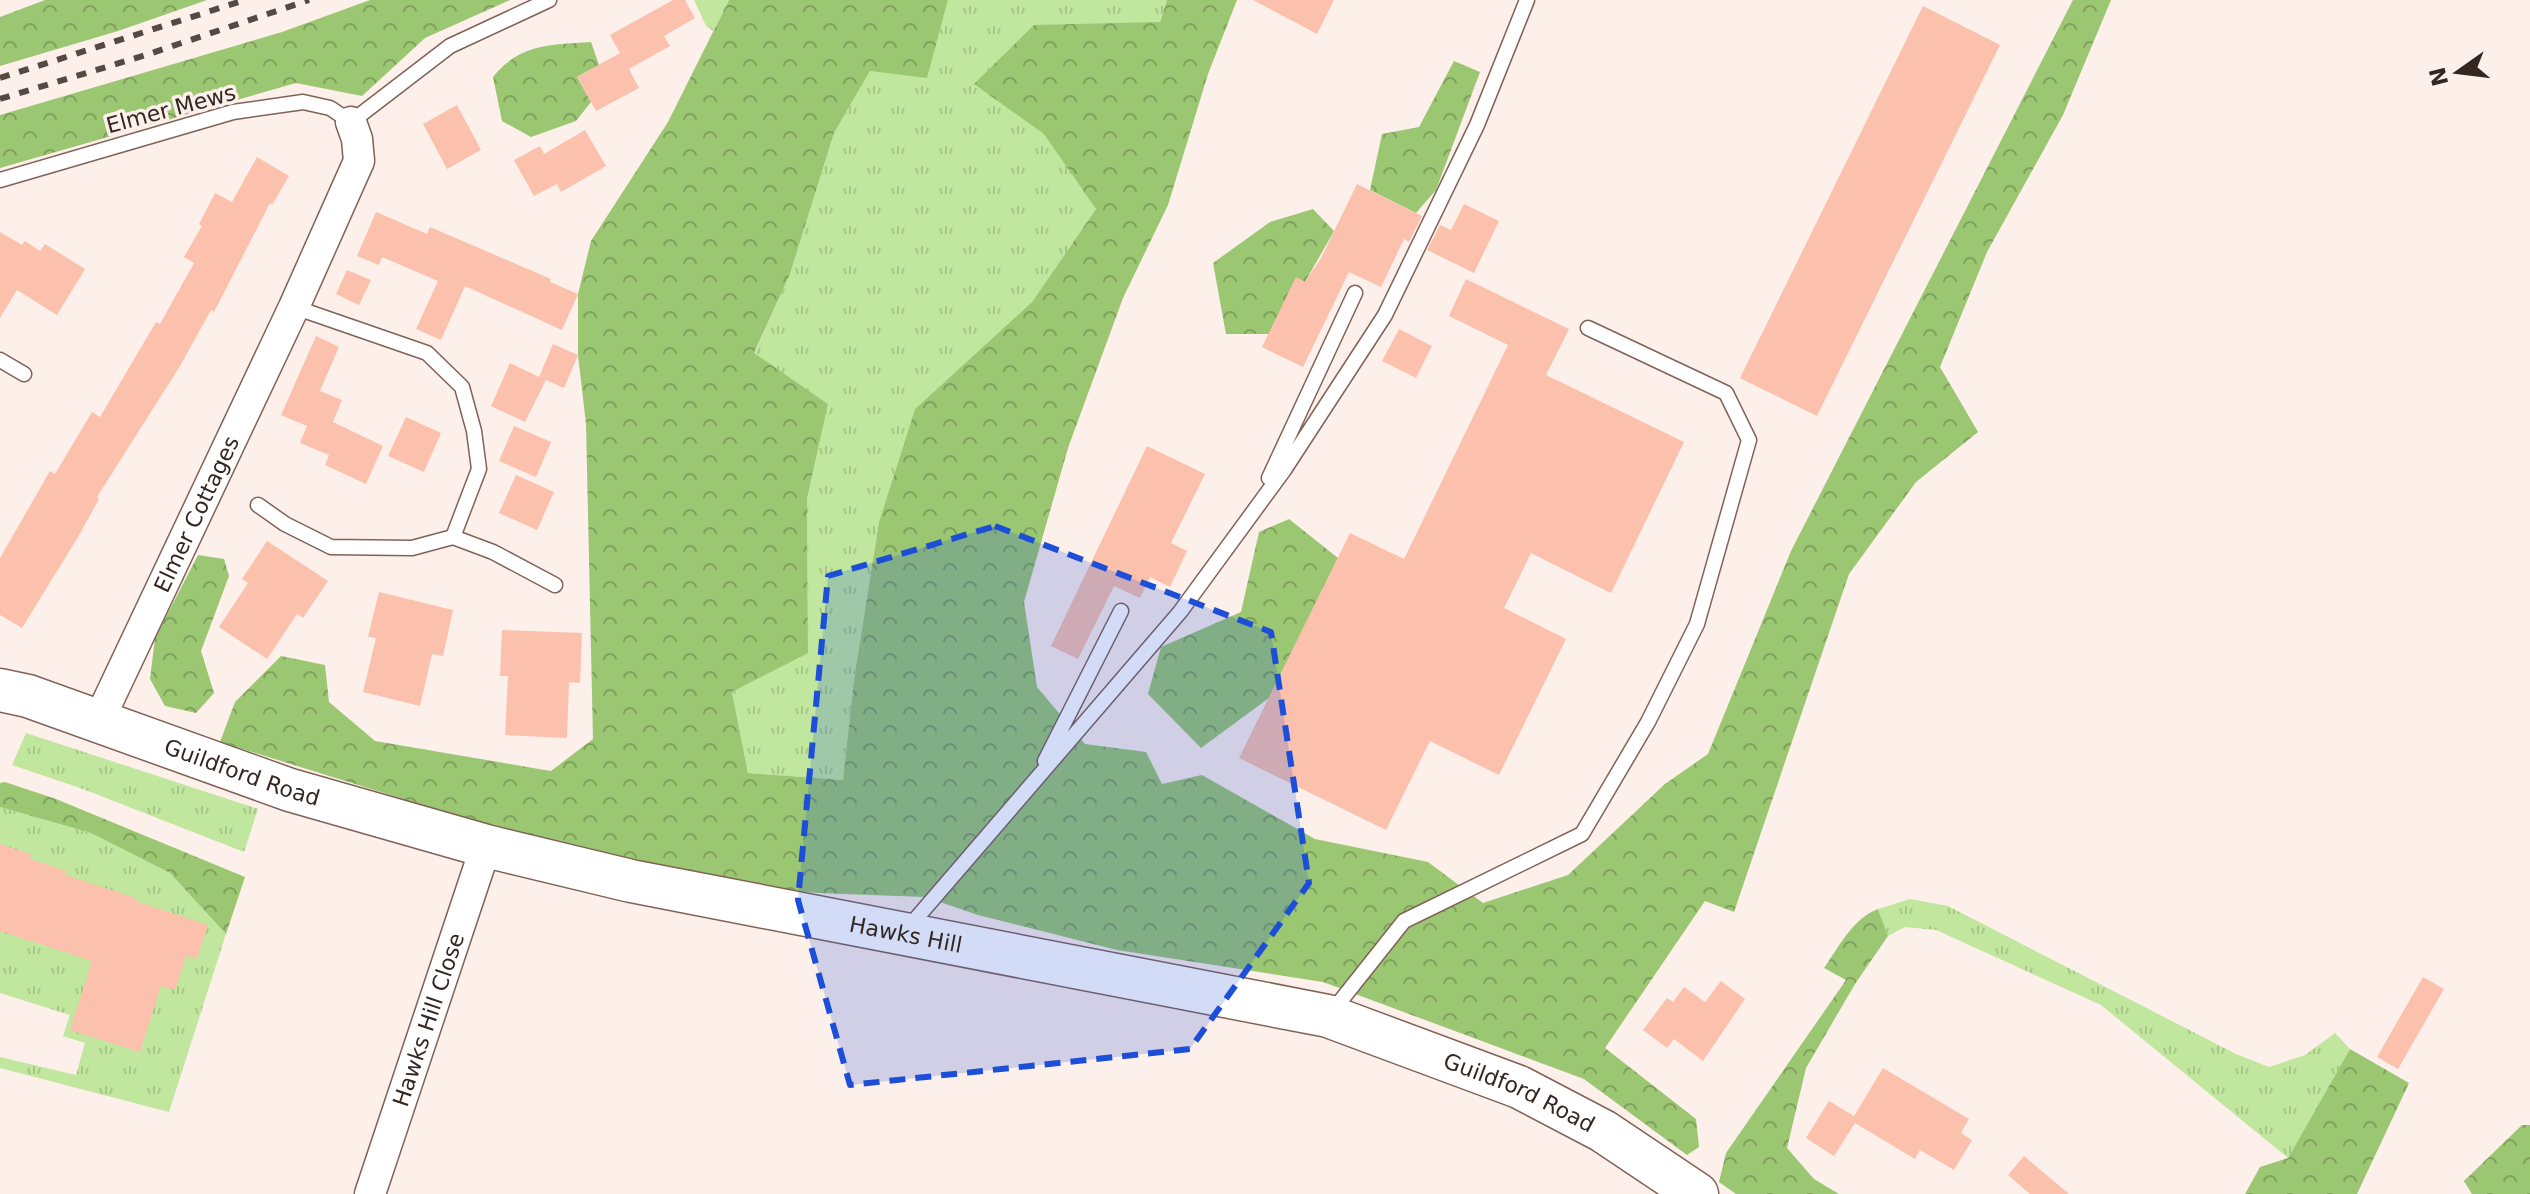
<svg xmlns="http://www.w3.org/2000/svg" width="2530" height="1194" font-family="'DejaVu Sans',sans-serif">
	<defs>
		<pattern id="grass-tufts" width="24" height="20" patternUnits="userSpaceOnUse" patternTransform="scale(2)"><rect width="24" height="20" fill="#c0e79d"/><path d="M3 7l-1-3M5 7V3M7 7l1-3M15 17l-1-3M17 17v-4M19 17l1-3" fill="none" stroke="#a6c687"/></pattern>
		<pattern id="forest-crowns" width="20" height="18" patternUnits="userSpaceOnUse" patternTransform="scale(2)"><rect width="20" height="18" fill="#9bc672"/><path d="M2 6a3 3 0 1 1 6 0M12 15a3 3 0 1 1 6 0" fill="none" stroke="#7fa15d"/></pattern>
	</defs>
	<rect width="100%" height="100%" fill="#fdefe9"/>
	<path fill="url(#grass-tufts)" d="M694 0H729L713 31 706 26Z
		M948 0H1167L1096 209 1032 302 915 409 879 522 854 679 843 780 748 773 732 692 808 652 807 499 828 404 754 354 790 274 834 133 870 71 927 77Z
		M26 733 258 809 244 852 83 789 12 765Z
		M0 807 91 833 170 873 226 934 169 1112 0 1068V1057L76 1075 85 1043 63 1036 70 1015 0 993Z
		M1910 899 1948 906 2236 1054 2269 1067 2305 1055 2335 1033 2350 1049 2288 1158 2101 1005 1936 930 1905 927 1888 936 1878 909Z"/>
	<path fill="url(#forest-crowns)" d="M45 0H207L118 31 0 66V17Z
		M370 0H510L425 38 362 96 296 83 0 168V115L282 32Z
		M729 0H948L927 78 870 71 834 133 790 274 754 353 828 404 807 499 808 653 732 692 748 773 843 780 854 679 879 522 915 409 1032 302 1096 209 1044 134 974 84 1034 25 1160 22 1167 0H1237L1208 74 1168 205 1123 298 1068 448 1024 602 1037 687 1085 744 1146 752 1162 784 1202 775 1315 839 1428 862 1483 903 1568 875 1665 784 1708 754 1791 551 2073 0H2111L2063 115 1987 252 1940 367 1978 432 1916 482 1849 574 1734 912 1705 901 1605 1048 1696 1119 1699 1147 1687 1155 1584 1079 1323 982 1117 950 978 915 925 897 818 893 657 878 534 847 400 798 220 742 235 702 281 656 325 665 329 702 375 741 551 771 593 739 586 424 578 355V294L591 241 668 122Z
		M591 42 599 65 577 77 591 102 576 121 531 137 502 121 493 77C521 43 550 45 591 42Z
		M1454 61 1480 72 1436 190 1416 213 1370 190 1382 134 1419 127Z
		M1313 209 1334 231 1305 282 1297 278 1269 334H1226L1213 263 1270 222Z
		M1289 519 1338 558 1269 698 1201 748 1148 694 1161 647 1241 612 1259 532Z
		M198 555 224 559 229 576 201 651 214 693 196 713 165 706 150 679 155 638Z
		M5 782 56 799 245 877 226 934 170 873 91 833 0 807V783Z
		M1878 909 1888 936 1855 984 1806 1068 1787 1148 1814 1179 1839 1194H1736L1719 1182 1726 1153 1846 980 1824 968C1839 947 1853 918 1878 909Z
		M2350 1049 2409 1083 2357 1194H2245L2260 1167 2288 1158Z
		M2522 1125H2530V1194H2472L2464 1181Z"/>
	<path fill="#fbc1ad" d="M673 0H685L695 18 664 36 670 46 629 69 639 88 596 111 577 77 620 53 622 57 610 35Z
		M1253 0H1334L1317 34Z
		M1923 6 2000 45 1817 416 1740 378Z
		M457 105 481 150 447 169 423 124Z
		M585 130 606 166 561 192 557 184 534 196 514 160 540 146 544 154Z
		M257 157 289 176 272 205 270 203 214 312 211 310 180 366 97 497 99 499 78 537 22 628 0 615V558L50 471 55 474 92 412 100 417 156 322 160 324 194 263 184 257 202 226 199 224 215 193 232 202Z
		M1357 184 1422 216 1409 242 1404 239 1381 287 1349 272 1303 367 1262 347 1296 277 1305 282 1321 258Z
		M1464 204 1499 221 1474 273 1427 250 1440 225 1451 230Z
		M376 212 427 234 430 227 551 279 550 282 578 294 562 330 465 286 441 340 416 329 438 281 382 257 379 265 357 256Z
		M0 232 22 245 25 241 40 251 45 244 85 269 57 315 17 290 0 318Z
		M347 270 371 280 359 305 336 294Z
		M1466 279 1569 329 1546 375 1684 442 1611 593 1531 553 1504 608 1566 639 1499 775 1430 741 1386 830 1239 758 1350 533 1404 559 1508 345 1449 316Z
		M1399 329 1432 346 1416 378 1382 361Z
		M316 336 339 347 320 391 342 400 333 422 383 446 366 484 325 465 329 455 300 443 307 426 281 415Z
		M553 344 578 355 564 388 546 380 525 422 491 406 510 363 539 377Z
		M406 417 441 433 424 472 388 456Z
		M514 426 551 442 536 477 499 461Z
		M1147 446 1205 474 1171 543 1187 551 1170 587 1150 577 1140 598 1114 586 1078 659 1051 646Z
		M516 475 554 492 537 530 499 513Z
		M267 541 328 581 303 618 297 614 267 659 219 627 248 583 242 579Z
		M379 592 453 610 443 656 432 654 420 706 363 692 376 638 368 637Z
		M502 630 582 633 580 683 569 682 567 738 505 735 508 676H500Z
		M0 844 31 854 30 859 67 871 66 875 136 898 135 901 208 925 197 959 186 956 175 990 161 986 140 1052 70 1030 92 961 0 931Z
		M2423 977 2444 989 2398 1069 2377 1057Z
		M1721 981 1745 999 1703 1061 1674 1039 1667 1048 1643 1030 1667 998 1673 1002 1684 987 1705 1002Z
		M1883 1068 1969 1119 1961 1133 1972 1140 1954 1170 1920 1150 1915 1159 1855 1123 1834 1156 1806 1138 1829 1101 1854 1116Z
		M2024 1156 2069 1194H2030L2008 1175Z"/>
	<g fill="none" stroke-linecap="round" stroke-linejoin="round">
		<defs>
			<path id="lane" d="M0 180 233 112 303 102 330 108 351 122 450 46 549 0
				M294 307 427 353 462 387 474 431 479 469 453 537
				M0 360 24 374
				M1269 478 1355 293
				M258 505 285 524 331 547 412 548 453 537 493 552 555 585
				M1045 761 1121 611
				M908 928 1180 612 1284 470 1385 315 1477 125 1527 0
				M1331 1013 1404 921 1582 834 1648 722 1697 624 1749 440 1726 393 1588 328"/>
			<g id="street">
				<path id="s1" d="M98 722 294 307 359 161 357 139 351 122"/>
				<path id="s2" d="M370 1194 486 846"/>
			</g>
			<g id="secondary">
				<path id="s3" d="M0 690 28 696 290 790 486 846 631 881 1328 1016 1519 1087 1603 1131 1697 1194"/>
			</g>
		</defs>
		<use href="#lane" stroke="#806257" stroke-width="17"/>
		<use href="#street" stroke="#806257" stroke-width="33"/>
		<use href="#secondary" stroke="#806257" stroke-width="45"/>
		<use href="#lane" stroke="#fff" stroke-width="14"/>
		<use href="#street" stroke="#fff" stroke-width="30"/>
		<use href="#secondary" stroke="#fff" stroke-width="42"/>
		<path stroke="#564944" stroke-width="6" stroke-dasharray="10 10" stroke-linecap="butt" d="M0 78 245 0
			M0 99 146 55 309 0"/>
	</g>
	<path fill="#1d4ed8" fill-opacity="0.2" stroke="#1d4ed8" stroke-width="6" stroke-dasharray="16 10" stroke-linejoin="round" d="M995 526 1271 632 1309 883 1190 1049 850 1085 798 900 828 576Z"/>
	<g text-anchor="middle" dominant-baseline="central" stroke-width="7" stroke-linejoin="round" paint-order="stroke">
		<g font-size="22" fill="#342722" stroke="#fdefe9">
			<text transform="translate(171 109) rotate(-15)">Elmer Mews</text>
			<text stroke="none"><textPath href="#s1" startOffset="230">Elmer Cottages</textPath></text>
			<text stroke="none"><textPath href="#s3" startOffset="256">Guildford Road</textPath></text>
			<text stroke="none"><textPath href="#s3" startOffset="940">Hawks Hill</textPath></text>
			<text stroke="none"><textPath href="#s2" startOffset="184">Hawks Hill Close</textPath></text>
			<text stroke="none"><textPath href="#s3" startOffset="1576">Guildford Road</textPath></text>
		</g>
	</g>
	<g transform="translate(2458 72) rotate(256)" stroke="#fdefe9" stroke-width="6" paint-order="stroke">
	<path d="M0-6L14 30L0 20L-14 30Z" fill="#342722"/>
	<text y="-12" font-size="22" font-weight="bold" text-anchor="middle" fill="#342722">N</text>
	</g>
</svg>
